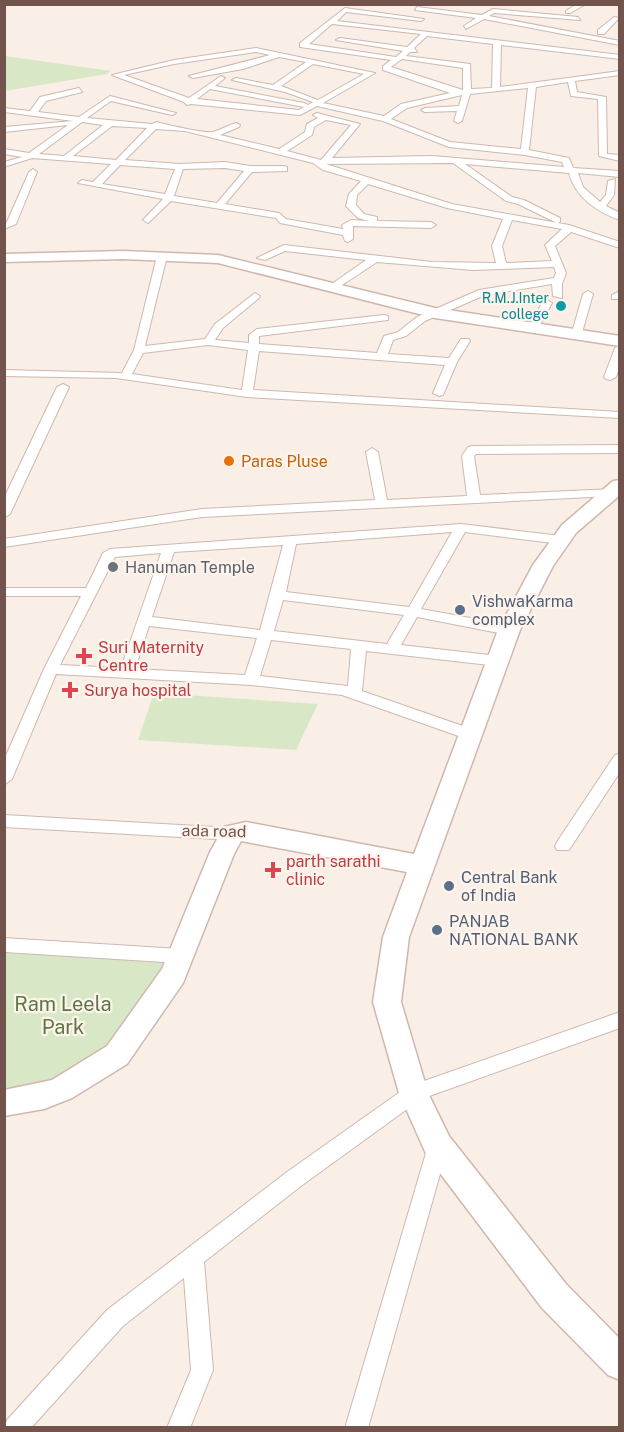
<svg xmlns="http://www.w3.org/2000/svg" width="624" height="1432" font-family="'Public Sans',sans-serif">
	<rect width="100%" height="100%" fill="#faefe6"/>
	<path fill="#d8e7c5" d="M5 56 111 71 107 74 5 91Z
		M154 693 318 704 296 750 138 740Z
		M5 953 170 961 111 1055 45 1095 5 1100Z"/>
	<g fill="none" stroke-linecap="round" stroke-linejoin="round">
		<defs>
			<path id="street" d="M577 4H586L570 13H566V11Z
				M417 7 482 15 493 9 578 17 580 20 494 13 489 16 620 41V45L484 19 466 29 464 26 476 18 415 10Z
				M345 8 424 19 421 21 346 12 337 21 620 55V59L501 45 500 87 620 71V75L575 81 577 92 606 97 607 154 620 155V161L599 156 598 99 571 96 568 82 536 87 529 150 569 158 573 168 620 171V177L578 173 583 187 600 202 606 195 608 181 615 179 614 195 606 206 620 213V220C597 212 575 197 569 173L465 164 512 197 524 200 560 218V222L557 223 518 204 506 201 453 163 326 164 452 204 569 225 620 242V248L571 232 555 246 566 273 562 284V298L553 296 552 284 485 295 425 321 406 336 393 340 388 354 449 358 461 339H469L470 341 457 362 443 395 439 396 433 393 445 365 259 351 253 390 620 412V418L247 397 116 378 4 376V370L122 373 134 350 157 256 162 253 167 256 145 346 205 339 215 324 255 293 260 296 259 298 223 328 215 340 249 343V335L257 329 384 315 388 316V320L259 336V344L377 353 384 336 398 332 417 317 479 290 554 278 556 273 554 267 473 270 377 262 333 291 329 290V286L366 260 285 251 265 260 257 258 284 245 432 262 496 263 492 246 503 219 447 208 368 184 357 195 356 205 364 214 377 217V221L431 222 436 225 431 228 353 226V239L348 242 345 241 343 235 280 223 276 218 171 201 148 223 143 220 163 199 78 183 82 180 93 182 111 164 32 158 4 167V162L22 157 4 154V149L29 153 68 125 4 132V127L73 121 4 112V108L30 111 40 97 79 88 82 92 46 101 38 112 79 117 110 96 176 113 172 115 111 101 87 118 152 124 157 122C162 124 207 134 213 132 221 130 228 125 236 123L240 125 239 127 220 135 279 149 305 132 307 124 318 118 313 115 317 113 360 124 332 158 432 156 564 167 562 162 525 155 449 147 383 121 317 106 300 115 191 104 187 105 184 102 112 75 174 60 256 48 375 73 323 103 384 116 401 104 450 93 383 70V66L391 60 300 47V43ZM332 24 421 34 407 47 340 38 336 40 403 51 396 57 309 44ZM427 36 493 44 492 88 471 89 470 64 406 56 410 52H417L414 48ZM256 52 270 55 189 76 193 78 243 69 279 57 306 62 273 85 236 78 232 80 285 92 313 102 308 105 304 103 215 86 225 78 221 76 189 98 124 75 174 64ZM402 59 463 68V90L391 67ZM313 64 364 74 318 100 281 86ZM528 88 521 149 450 142 391 119 407 108 462 95 459 106 425 108 421 110 425 112 457 111 454 121 458 123 462 121 470 94ZM210 89 304 107 299 110 197 99ZM326 120 351 125 321 160 287 151 312 135 314 127ZM82 122 103 125 64 156 39 154ZM112 126 147 128 116 160 73 156ZM156 129 185 131 313 163 323 170 361 181 349 194 346 206 358 218 369 221 351 220 342 225 343 229 286 219 279 213 225 204 252 172 287 171V167L284 166H250L225 162 180 164 125 160ZM120 165 175 169 165 194 102 184ZM225 168 244 171 217 203 174 196 183 169ZM512 220 562 229 545 245 552 261 506 263 502 246ZM208 345 248 350 242 390 132 374 143 353Z
				M614 17 619 18 604 34H598V30Z
				M33 169 37 172 16 224 4 229V223L7 222 29 172Z
				M588 291 593 294 581 336 572 338 571 336 583 294Z
				M620 291V299H612V295Z
				M547 300 552 303 537 330 528 332 527 330 542 303Z
				M620 345V365L616 377 610 380 606 379 604 377 615 348Z
				M63 384 69 387 10 514 4 518V498L57 387Z
				M620 445V453L476 454 474 456 480 495 614 489 616 492 610 496 202 517 4 547V539L202 509 375 500 366 452 372 448 378 452 387 500 467 496 462 456 468 447 472 446Z
				M461 524 561 536 567 540 561 544 465 532 421 609 509 625 516 630 509 635 417 617 401 645 498 656 505 661 503 664 498 666 366 651 362 691 477 731 480 735 477 739H467L342 695 251 685 56 674 12 779 4 785V760L44 669 81 596H4V588H86L103 553 110 549ZM452 532 409 607 286 592 296 544ZM283 545 260 630 152 617 174 552ZM161 553 121 668 60 665 115 557ZM283 600 404 615 387 644 274 631ZM149 626 257 638 245 675 135 669ZM271 640 351 649 348 686 260 676Z
				M620 754V772L569 850H557L555 846 557 842 615 755Z
				M4 815 233 828 239 830 241 834 239 838 233 840 4 827Z
				M4 938 180 949 186 951 189 956 186 961 180 963 4 952Z
				M620 1012V1028L421 1099 301 1186 204 1262 213 1370 190 1428H167L191 1370 184 1278 123 1326 31 1428H4L7 1420 107 1310 287 1172 407 1087Z
				M438 1137 445 1139 448 1146 368 1428H345L428 1146 431 1139Z"/>
			<path id="secondary" d="M123 251 218 255 435 308 620 336V346L435 318 218 263 123 259 4 262V254Z
				M620 480V495L576 533 553 566 520 630 409 937 401 1002 428 1093 449 1136 566 1284 620 1339V1380L608 1375 542 1308 427 1156 399 1093 373 1002 383 937 407 872 241 841 234 854 183 983 127 1064 72 1098 44 1109 4 1116V1090L52 1080 107 1046 162 969 210 852 224 827 246 822 414 854 498 630 533 565 562 525 613 481Z"/>
		</defs>
		<use href="#street" stroke="#cdb8b0" stroke-width="2"/>
		<use href="#secondary" stroke="#d0b7ae" stroke-width="3"/>
		<use href="#street" fill="#fff" fill-rule="evenodd"/>
		<use href="#secondary" fill="#fff" fill-rule="evenodd"/>
	</g>
	<circle fill="#0f9aa8" stroke="#fef4ec" stroke-width="2" cx="561" cy="306" r="6"/>
	<circle fill="#e8710a" stroke="#fef4ec" stroke-width="2" cx="229" cy="461" r="6"/>
	<circle fill="#6b7280" stroke="#fef4ec" stroke-width="2" cx="113" cy="567" r="6"/>
	<g fill="#5c6f8a" stroke="#fef4ec" stroke-width="2">
		<circle cx="460" cy="610" r="6"/>
		<circle cx="449" cy="886" r="6"/>
		<circle cx="437" cy="930" r="6"/>
	</g>
	<g fill="#e0444e" stroke="#fef4ec" stroke-width="2">
		<path d="M81 647h6v6h6v6h-6v6h-6v-6h-6v-6h6z"/>
		<path d="M67 681h6v6h6v6h-6v6h-6v-6h-6v-6h6z"/>
		<path d="M270 861h6v6h6v6h-6v6h-6v-6h-6v-6h6z"/>
	</g>
	<g text-anchor="middle" dominant-baseline="central" stroke-width="4.5" stroke-linejoin="round" paint-order="stroke">
		<g font-size="14" fill="#0d838f" stroke="#fef4ec" text-anchor="end">
			<text x="549" y="298">R.M.J.Inter<tspan x="549" dy="16">college</tspan></text>
		</g>
		<g font-size="16" fill="#c56008" stroke="#fef4ec" text-anchor="start">
			<text x="241" y="461">Paras Pluse</text>
		</g>
		<g font-size="16" fill="#5b616d" stroke="#fef4ec" text-anchor="start">
			<text x="125" y="567">Hanuman Temple</text>
		</g>
		<g font-size="16" fill="#4e5e75" stroke="#fef4ec" text-anchor="start">
			<text x="472" y="601">VishwaKarma<tspan x="472" dy="18">complex</tspan></text>
			<text x="461" y="877">Central Bank<tspan x="461" dy="18">of India</tspan></text>
			<text x="449" y="921">PANJAB<tspan x="449" dy="18">NATIONAL BANK</tspan></text>
		</g>
		<g font-size="16" fill="#be3a42" stroke="#fef4ec" text-anchor="start">
			<text x="98" y="647">Suri Maternity<tspan x="98" dy="18">Centre</tspan></text>
			<text x="84" y="690">Surya hospital</text>
			<text x="286" y="861">parth sarathi<tspan x="286" dy="18">clinic</tspan></text>
		</g>
		<g font-size="16" fill="#72544d" stroke="#fef4ec">
			<text transform="translate(214 831) rotate(1)">ada road</text>
		</g>
		<g font-size="20" fill="#5c7746" stroke="#fef4ec">
			<text x="63" y="1004">Ram Leela<tspan x="63" dy="23">Park</tspan></text>
		</g>
	</g>
	<rect width="624" height="1432" fill="none" stroke="#72544d" stroke-width="12"/>
</svg>
